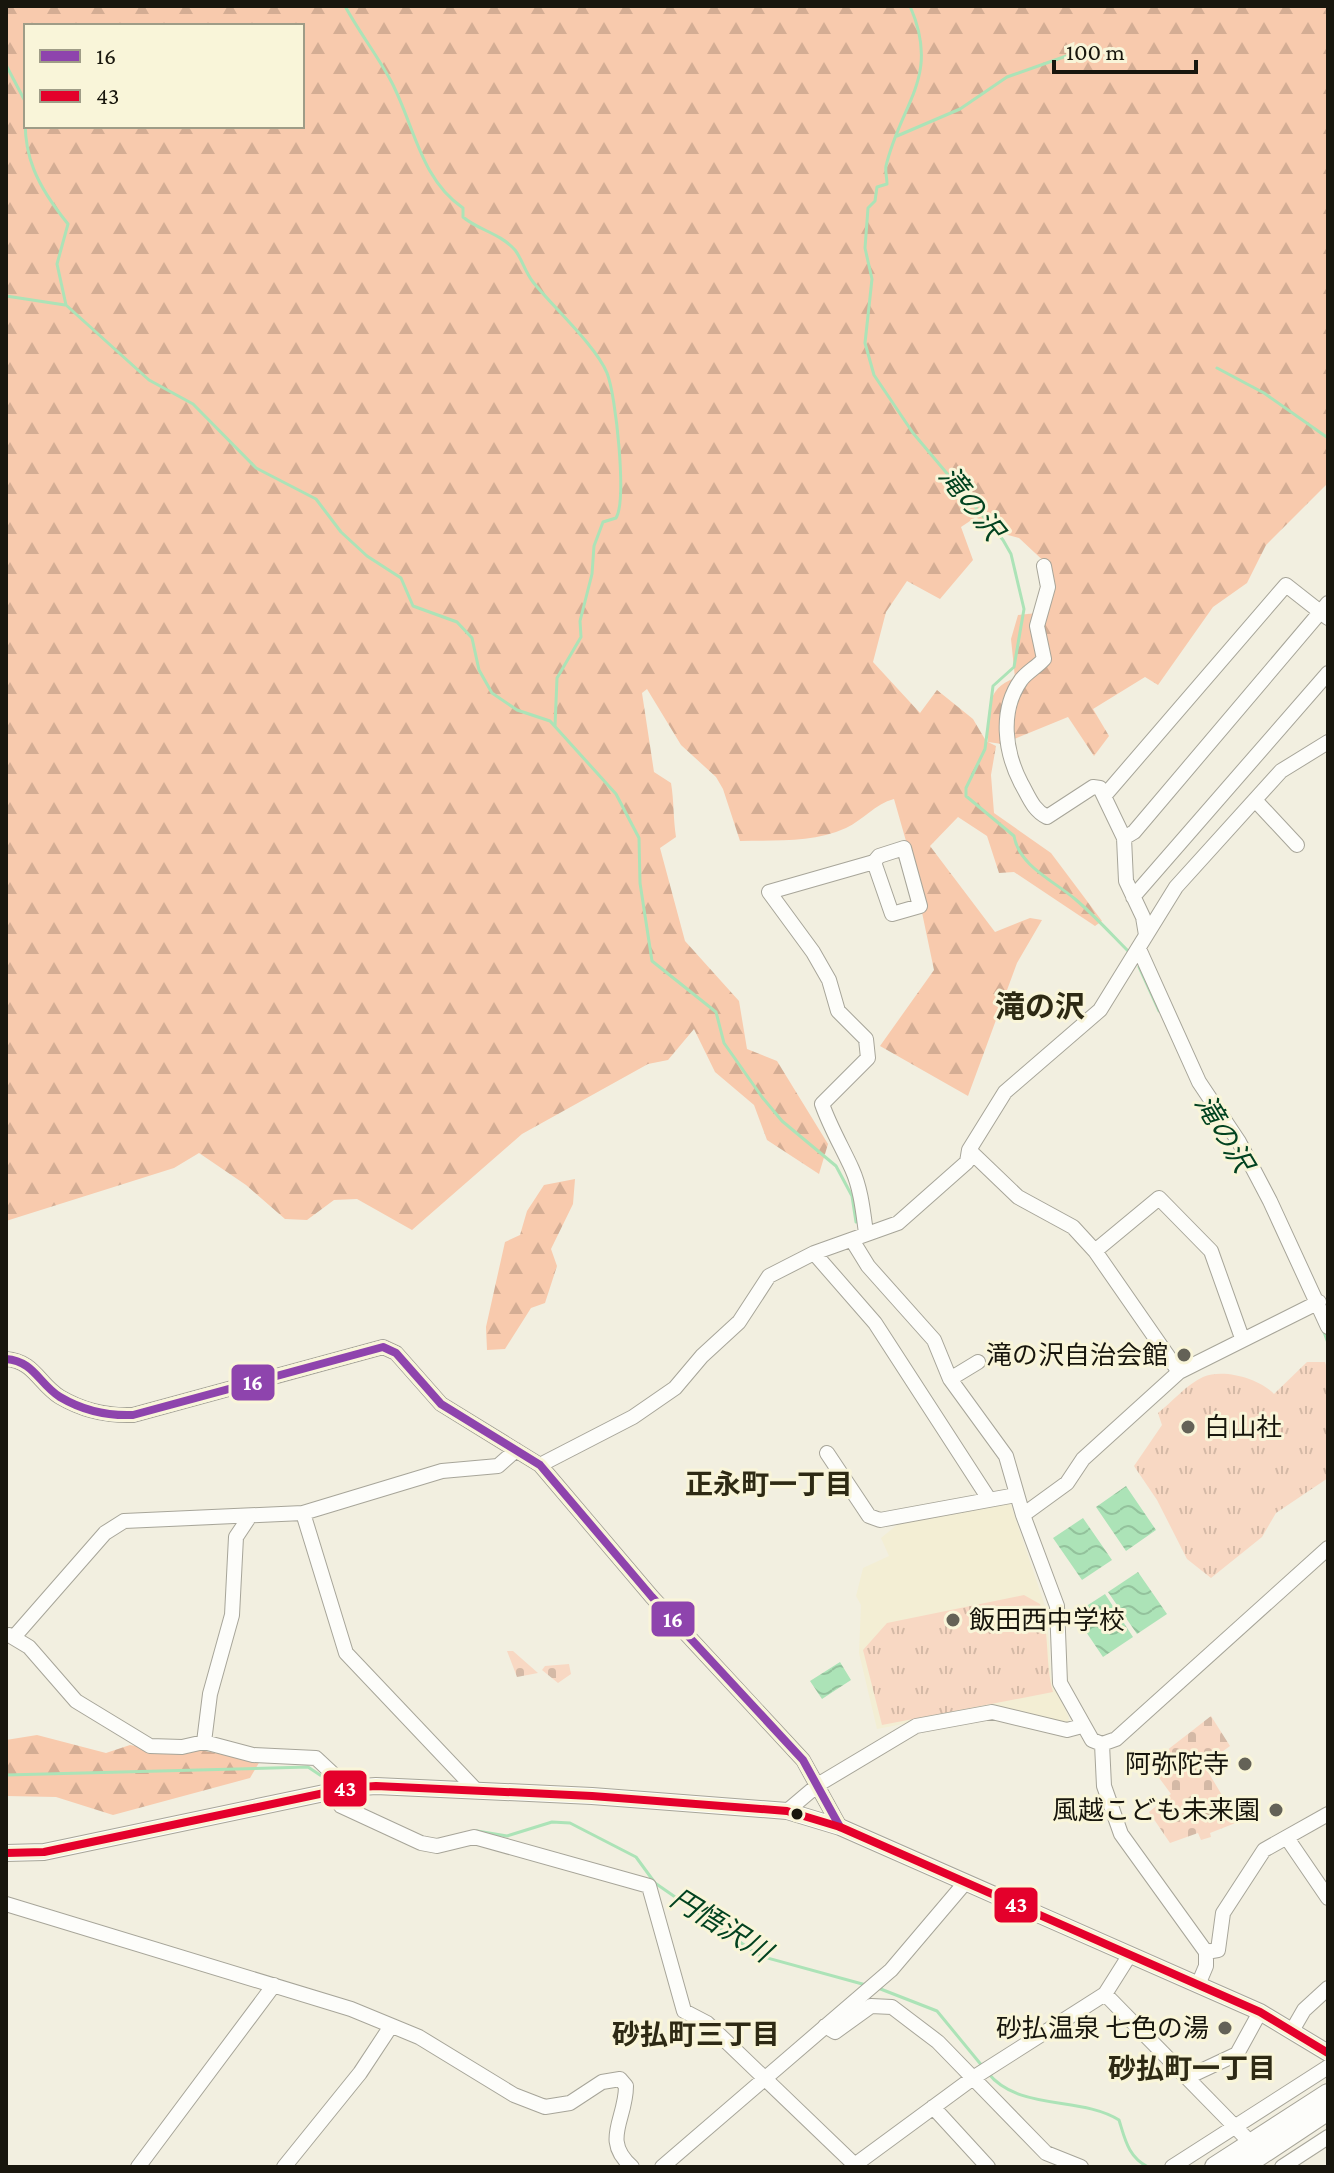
<svg xmlns="http://www.w3.org/2000/svg" width="1334" height="2173" font-family="'Crimson Pro','Noto Sans JP',serif">
	<defs>
		<pattern id="forest-firs" width="22" height="20" patternUnits="userSpaceOnUse" patternTransform="scale(2)"><rect width="22" height="20" fill="#f8caad"/><path d="M5 1l3.5 6h-7zM16 11l3.5 6h-7z" fill="#d4ad94"/></pattern>
		<pattern id="cemetery-stones" width="16" height="16" patternUnits="userSpaceOnUse" patternTransform="scale(2)"><rect width="16" height="16" fill="#f8d8c3"/><path d="M2 7V4a2 2 0 0 1 4 0v3zM10 15v-3a2 2 0 0 1 4 0v3z" fill="#d4b9a6"/></pattern>
		<pattern id="park-tufts" width="24" height="20" patternUnits="userSpaceOnUse" patternTransform="scale(2)"><rect width="24" height="20" fill="#f8d8c3"/><path d="M3 7l-1-3M5 7V3M7 7l1-3M15 17l-1-3M17 17v-4M19 17l1-3" fill="none" stroke="#d4b9a6"/></pattern>
		<pattern id="water-waves" width="16" height="10" patternUnits="userSpaceOnUse" patternTransform="scale(2)"><rect width="16" height="10" fill="#ace3b7"/><path d="M0 5q4-4 8 0t8 0" fill="none" stroke="#93c29c"/></pattern>
	</defs>
	<rect width="100%" height="100%" fill="#f2efe0"/>
	<path fill="#f3eed4" d="M1010 1502 1047 1612 1051 1677 1069 1718 1067 1725 996 1706 877 1729 859 1653 861 1605 856 1596 863 1568 889 1556 881 1538 904 1519Z"/>
	<path fill="url(#forest-firs)" fill-rule="evenodd" d="M6 6H1328V483L1266 545 1247 583 1213 607 1158 685 1145 677 1093 709 1109 736 1094 756 1068 717 1002 744 988 742C989 713 984 689 1015 678L1011 639 1018 615 1047 612 1050 567 1019 538 990 530 976 517 961 527 973 560 940 599 907 581 886 612 873 662 920 713 937 690 973 719 986 741 996 746 991 775 994 813 1051 853 1102 921 1095 926 1014 872 999 873 987 836 958 817 930 846 995 932 1030 918 1042 920 1017 963 968 1096 880 1046 934 970 910 855 894 799C875 804 863 820 846 828 813 843 776 840 740 841L723 789 716 777 681 745 647 689 642 693 654 772 671 783C674 800 673 818 676 837L660 848 685 941 739 1001 747 1049 777 1061 828 1144 819 1174 767 1140 754 1105 715 1072 694 1029 668 1060 648 1064 522 1134 412 1230 357 1199 334 1200 307 1220 285 1219 246 1185 199 1153 174 1168 6 1221ZM26 26H302V126H26Z
		M575 1179 573 1204 551 1249 557 1266 545 1303 531 1308 505 1349 487 1350 486 1327 505 1242 520 1235 527 1211 544 1185Z
		M37 1735 106 1753 130 1745 157 1750 194 1749 260 1761 250 1778 113 1815 56 1797 6 1796V1740Z"/>
	<path fill="url(#cemetery-stones)" d="M507 1651H513L538 1673 517 1677Z
		M569 1664 571 1674 558 1683 542 1670 545 1666Z
		M1211 1716 1230 1746 1204 1765 1238 1822 1210 1833 1211 1837 1201 1840 1198 1833 1170 1843 1149 1812 1171 1794 1157 1775 1167 1767 1157 1758Z"/>
	<path fill="url(#park-tufts)" d="M1307 1362H1325L1328 1371V1478L1276 1513 1262 1537 1211 1578 1187 1559 1157 1500 1134 1466 1162 1425 1158 1413C1171 1403 1187 1384 1203 1377 1224 1368 1260 1379 1274 1394Z
		M1024 1595 1040 1604C1050 1633 1045 1664 1053 1692L882 1725 863 1650 887 1623Z"/>
	<path fill="url(#water-waves)" d="M1126 1486 1156 1530 1126 1551 1096 1507Z
		M1083 1518 1112 1560 1082 1580 1053 1538Z
		M1138 1572 1167 1614 1137 1634 1108 1592Z
		M1105 1594 1133 1637 1103 1657 1074 1614Z
		M840 1662 851 1680 822 1699 810 1681Z"/>
	<g fill="none" stroke-linecap="round" stroke-linejoin="round">
		<path stroke="#ace3b7" stroke-width="3" d="M345 6C359 32 377 55 391 81 414 124 420 179 463 208V217C478 230 500 233 515 250 522 259 525 272 533 282 553 307 596 346 607 373 616 395 627 500 616 518L603 522 594 546 592 574 580 621 581 637 557 678 555 726
			M910 6C941 77 901 102 886 166 885 172 887 177 887 184L877 187 875 201 868 208 865 248 872 279 865 343 874 375 913 433 1003 540 1011 554 1024 609 1014 667 993 686 985 749 966 788V796L1014 836C1019 866 1054 881 1075 899 1094 915 1112 935 1130 953
			M6 65 26 103
			M26 107C21 155 38 187 68 224L57 264 66 305 149 380 193 404 256 468 316 499 341 532 367 556 401 578 413 606 457 622 472 638 479 670 492 693 517 710 550 721 616 794 639 838 640 883 652 961 716 1012 724 1043 762 1097 782 1121 836 1166 852 1196 856 1222
			M897 136 960 109 1007 77 1072 54
			M6 296 65 305
			M1217 368 1264 393 1328 438
			M1139 967 1159 1011
			M1324 1332 1328 1343
			M6 1775 308 1767 332 1783
			M477 1831 507 1836 552 1822 570 1823 636 1857 655 1883 760 1956 866 1985
			M878 1988 937 2011 983 2067
			M988 2073C1018 2111 1081 2096 1119 2120 1125 2139 1128 2157 1148 2167"/>
		<defs>
			<path id="minor" d="M1044 566 1048 587 1037 626 1044 659C1037 667 1027 672 1021 680 999 711 1005 752 1021 783 1029 797 1033 810 1047 817L1093 787 1100 788 1124 838 1126 881 1143 917 1146 935
				M1106 794 1286 585 1328 618
				M1255 800 1297 845
				M1124 838 1134 832 1328 603
				M1133 897 1328 673
				M1139 949 1199 1082 1239 1142 1270 1201 1328 1327
				M969 1150 1018 1197 1073 1227 1095 1251 1179 1372
				M866 1233C863 1211 861 1189 852 1169 842 1147 830 1127 822 1104L868 1058 866 1039 838 1011 829 980 813 952 769 892 874 862 879 856 904 848 920 906 892 914 874 862
				M852 1240 868 1266 934 1340 950 1379 1006 1456 1023 1515 1057 1606 1060 1683 1092 1740 1102 1744 1116 1739 1328 1548
				M1095 1251 1159 1198 1211 1251 1242 1338
				M814 1253 875 1323 989 1499
				M6 1359C34 1361 39 1384 60 1397 82 1410 108 1416 133 1415L383 1347 396 1353 441 1404 540 1465 652 1597 803 1760 840 1827
				M950 1379 978 1362
				M827 1453 869 1516 880 1520 1016 1495
				M540 1465 633 1417 675 1388 702 1356 739 1322 769 1276 814 1253 898 1223 967 1162 969 1150 1005 1092 1100 1010 1176 887 1281 771 1328 742
				M303 1513 346 1653 475 1789
				M1023 1515 1067 1483 1083 1459 1179 1372 1319 1302
				M9 1635 29 1647 76 1701 150 1746 182 1747 204 1742 253 1755 316 1758 348 1788
				M14 1637 105 1533 124 1521 303 1513 442 1471 498 1466 516 1450
				M204 1742 210 1694 232 1615 236 1537 250 1516
				M1102 1744 1104 1786 1121 1834 1206 1952V1966L1198 1985
				M331 1791 341 1806 421 1843 437 1846 474 1837 649 1886 684 2011 707 2023 857 2167
				M787 1811 819 1784 916 1726 992 1712 1067 1730 1082 1726
				M1287 1838 1328 1898
				M6 1904 351 2009 419 2037 514 2095 545 2107 570 2103 602 2082 620 2079 626 2086C626 2120 601 2140 632 2167
				M1206 1952 1218 1950 1223 1913 1264 1850 1328 1814
				M1105 1994 1247 2139
				M825 2026 835 2032 871 2006 892 2007 938 2042 1046 2153 1081 2167
				M1293 2029 1304 2010 1328 1988
				M1188 2077 1237 2054 1260 2012
				M933 2107 988 2167
				M138 2167 274 1985
				M284 2167 360 2073 391 2026
				M662 2167 891 1970 964 1884
				M852 2167 973 2078 1105 1994 1129 1956
				M1172 2167 1328 2067
				M1282 2167 1328 2137"/>
			<path id="major" d="M6 1853 44 1852 348 1788 376 1786 592 1796 787 1811 840 1827 1260 2012 1328 2053"/>
			<path id="highway" d="M1215 2167 1328 2094
				M1242 2167 1328 2110"/>
		</defs>
		<use href="#minor" stroke="#a7a599" stroke-width="16"/>
		<use href="#major" stroke="#a7a599" stroke-width="18"/>
		<use href="#highway" stroke="#a7a599" stroke-width="22"/>
		<use href="#minor" stroke="#fdfdfa" stroke-width="14"/>
		<use href="#major" stroke="#fdfdfa" stroke-width="16"/>
		<use href="#highway" stroke="#fdfdfa" stroke-width="20"/>
		<defs>
			<path id="bus-1" d="M6 1359C34 1361 39 1384 60 1397 82 1410 108 1416 133 1415L383 1347 396 1353 441 1404 540 1465 652 1597 803 1760 840 1827"/>
			<path id="bus-2" d="M6 1853 44 1852 348 1788 376 1786 592 1796 787 1811 840 1827 1260 2012 1328 2053"/>
		</defs>
		<use href="#bus-1" stroke="#f9f5d9" stroke-width="14"/>
		<use href="#bus-2" stroke="#f9f5d9" stroke-width="14"/>
		<use href="#bus-1" stroke="#8e44ad" stroke-width="8"/>
		<use href="#bus-2" stroke="#e4002b" stroke-width="8"/>
	</g>
	<g fill="#646257" stroke="#f9f5d9" stroke-width="3">
		<circle cx="1184" cy="1355" r="8"/>
		<circle cx="1188" cy="1427" r="8"/>
		<circle cx="953" cy="1620" r="8"/>
		<circle cx="1245" cy="1764" r="8"/>
		<circle cx="1276" cy="1810" r="8"/>
		<circle cx="1225" cy="2028" r="8"/>
	</g>
	<circle fill="#18160d" stroke="#f9f5d9" stroke-width="3" cx="797" cy="1814" r="7"/>
	<g text-anchor="middle" dominant-baseline="central" stroke-width="6" stroke-linejoin="round" paint-order="stroke">
		<g font-size="26" fill="#18160d" stroke="#f9f5d9" text-anchor="end">
			<text x="1168" y="1355">滝の沢自治会館</text>
			<text x="1204" y="1427" text-anchor="start">白山社</text>
			<text x="969" y="1620" text-anchor="start">飯田西中学校</text>
			<text x="1229" y="1764">阿弥陀寺</text>
			<text x="1260" y="1810">風越こども未来園</text>
			<text x="1209" y="2028">砂払温泉 七色の湯</text>
		</g>
		<g font-size="28" font-style="italic" fill="#024320" stroke="#f9f5d9">
			<text transform="translate(971 503) rotate(52)">滝の沢</text>
			<text transform="translate(1224 1133) rotate(59)">滝の沢</text>
			<text transform="translate(721 1925) rotate(32)">円悟沢川</text>
		</g>
		<g font-size="28" font-weight="bold" fill="#2e2a14" stroke="#f9f5d9">
			<text x="769" y="1484">正永町一丁目</text>
			<text x="696" y="2034">砂払町三丁目</text>
			<text x="1192" y="2068">砂払町一丁目</text>
		</g>
		<g font-size="30" font-weight="bold" fill="#2e2a14" stroke="#f9f5d9">
			<text x="1040" y="1006">滝の沢</text>
		</g>
	</g>
	<g stroke="#f9f5d9" stroke-width="3">
		<rect x="230" y="1363" width="46" height="39" rx="8" fill="#8e44ad"/>
		<rect x="650" y="1600" width="46" height="38" rx="8" fill="#8e44ad"/>
		<rect x="322" y="1769" width="46" height="39" rx="8" fill="#e4002b"/>
		<rect x="993" y="1886" width="46" height="38" rx="8" fill="#e4002b"/>
	</g>
	<g font-size="22" text-anchor="middle" font-weight="bold" fill="#fff">
		<text x="253" y="1390">16</text>
		<text x="673" y="1627">16</text>
		<text x="345" y="1796">43</text>
		<text x="1016" y="1912">43</text>
	</g>
	<rect width="1334" height="2173" fill="none" stroke="#18160d" stroke-width="16"/>
	<rect x="24" y="24" width="280" height="104" fill="#f9f5d9" stroke="#9f9c87" stroke-width="2"/>
	<rect x="40" y="50" width="40" height="12" fill="#8e44ad" stroke="#9f9c87" stroke-width="2"/>
	<text x="96" y="64" font-size="24" fill="#18160d">16</text>
	<rect x="40" y="90" width="40" height="12" fill="#e4002b" stroke="#9f9c87" stroke-width="2"/>
	<text x="96" y="104" font-size="24" fill="#18160d">43</text>
	<path d="M1054 60v12h142v-12" fill="none" stroke="#18160d" stroke-width="4"/>
	<text x="1066" y="60" font-size="24" fill="#18160d" stroke="#f9f5d9" stroke-width="6" paint-order="stroke">100 m</text>
</svg>
